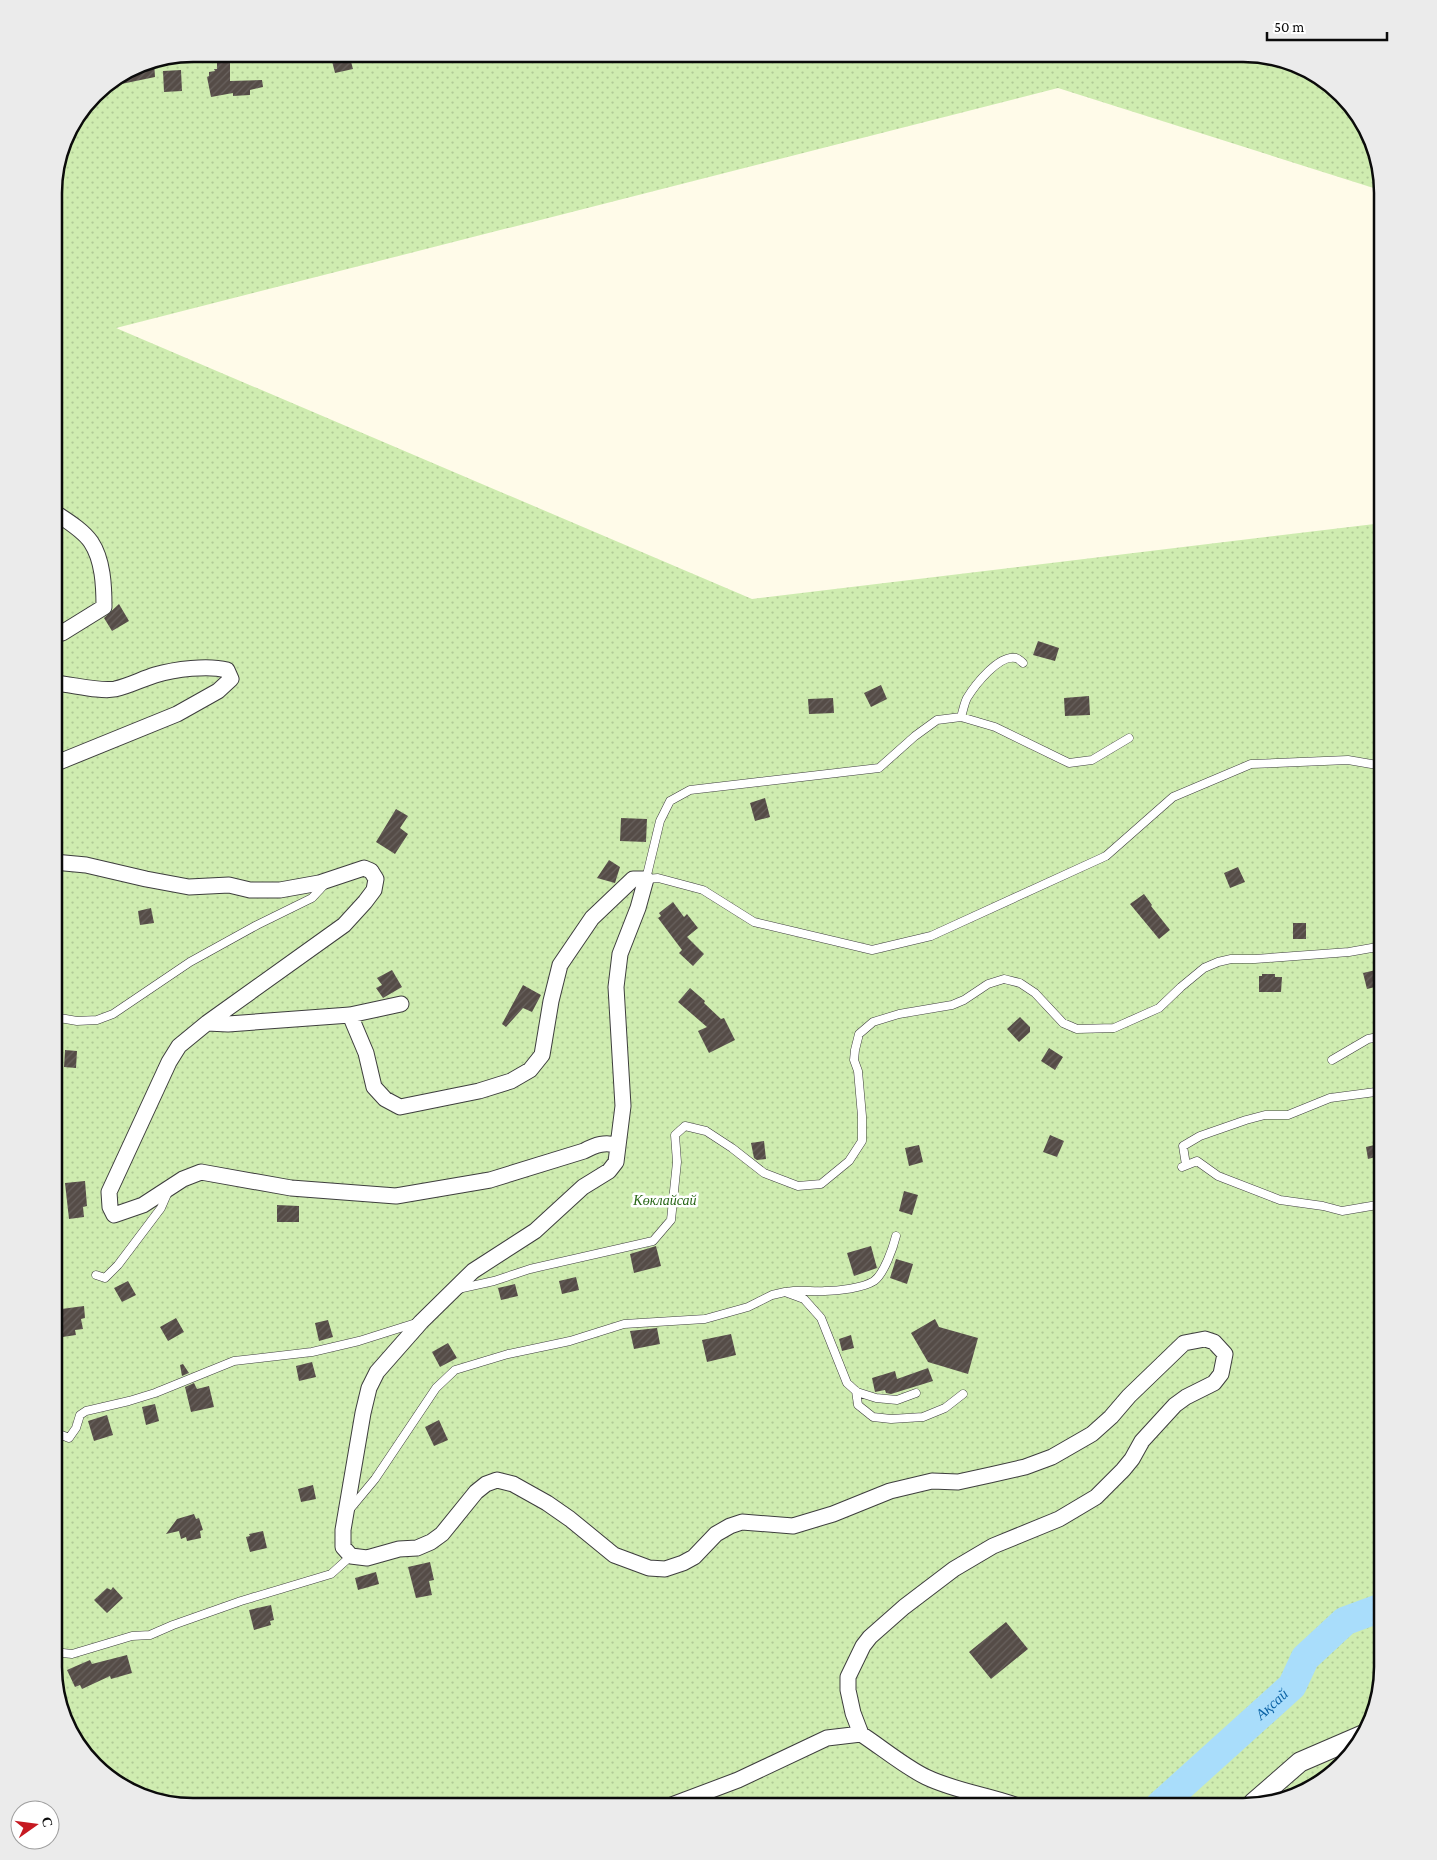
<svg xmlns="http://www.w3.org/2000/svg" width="1437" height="1860" font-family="'Crimson Pro',serif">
	<defs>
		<pattern id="garden-dots" width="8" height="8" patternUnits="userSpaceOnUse" patternTransform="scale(1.25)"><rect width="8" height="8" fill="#cfecb0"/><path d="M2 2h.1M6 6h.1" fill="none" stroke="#b0c996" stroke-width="1.8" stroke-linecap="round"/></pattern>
		<pattern id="building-hatch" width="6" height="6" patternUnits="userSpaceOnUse" patternTransform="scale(1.25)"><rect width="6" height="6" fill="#554c47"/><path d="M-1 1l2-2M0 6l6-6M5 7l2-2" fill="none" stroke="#68615d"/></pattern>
	</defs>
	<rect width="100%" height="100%" fill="#fffbe9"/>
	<path fill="url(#garden-dots)" d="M194 54H1252L1313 72 1360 116 1383 191 1058 88 116 328 752 599 1383 523V1667L1365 1736 1321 1783 1244 1806H193L124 1788 77 1744 54 1666V184L68 132 101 89 140 64Z"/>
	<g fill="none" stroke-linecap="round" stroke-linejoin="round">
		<path stroke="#a9ddfb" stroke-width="29" id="s1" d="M1159 1806 1292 1686 1305 1658 1345 1621 1383 1607"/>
	</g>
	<path fill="url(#building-hatch)" d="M217 54H230V81L262 80 263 87 250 90V95L233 96V93L211 97 207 77 209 76V72L215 71 214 69H217Z
		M349 54 353 69 335 73 331 57Z
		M154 62 155 77 107 87 106 85 140 64Z
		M181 70 182 91 164 92 163 71Z
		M119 604 129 621 112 631 104 618Z
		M1038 641 1059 648 1055 661 1033 655Z
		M881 685 887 699 871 707 864 693Z
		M1089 696 1090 715 1065 716 1064 698Z
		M833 698 834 713 809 714 808 699Z
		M765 798 770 817 755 821 750 803Z
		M396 809 408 816 400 828 408 834 395 854 376 842Z
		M621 818 647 819 646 842 620 841Z
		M609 860 620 867 615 883 597 878Z
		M1238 867 1245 882 1230 888 1224 873Z
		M1144 894 1152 905 1151 906 1170 930 1159 939 1130 904Z
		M673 902 684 917 687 914 698 928 687 937 704 954 693 966 679 953 682 950 658 918 661 916 659 913Z
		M151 908 154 923 140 925 138 911Z
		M1293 923H1306V939H1293Z
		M1380 969 1383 985 1367 989 1363 973Z
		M392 970 402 987 383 998 376 988 382 985 377 978Z
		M1262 974H1275V977H1282L1281 992H1259V976H1262Z
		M523 985 541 995 532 1012 523 1008 506 1027 502 1024Z
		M690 988 705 1001 704 1003 721 1019 724 1018 735 1040 709 1053 698 1031 707 1027 678 1002Z
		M1020 1017 1030 1027V1032L1019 1042 1007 1029Z
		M1049 1048 1063 1057 1055 1070 1041 1061Z
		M65 1050 77 1051 76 1068 64 1067Z
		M1050 1135 1064 1141 1057 1157 1043 1152Z
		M764 1141 766 1159 757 1160 754 1158 751 1143Z
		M1383 1143V1155L1368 1159 1366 1147Z
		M919 1145 923 1162 909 1166 905 1148Z
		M85 1181 87 1206 83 1207 84 1217 69 1219 65 1183Z
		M904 1191 918 1195 912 1215 899 1211Z
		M277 1205 299 1206V1222H277Z
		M656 1246 661 1266 634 1273 630 1254Z
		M871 1246 877 1268 854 1276 847 1253Z
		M896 1259 913 1264 907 1284 890 1278Z
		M576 1277 579 1290 562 1294 559 1281Z
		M128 1281 136 1295 122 1302 114 1288Z
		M515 1284 518 1296 501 1300 498 1288Z
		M84 1306 85 1318 81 1319 83 1329 75 1330 76 1335 56 1338 54 1310Z
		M176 1318 184 1332 168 1341 160 1327Z
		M935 1319 939 1327 978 1338 968 1374 928 1362 911 1333Z
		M328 1320 333 1337 319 1341 315 1323Z
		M657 1328 660 1344 634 1349 630 1331Z
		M731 1334 736 1355 707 1362 702 1340Z
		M851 1335 854 1348 842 1351 839 1339Z
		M448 1343 457 1358 440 1367 432 1352Z
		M312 1362 316 1377 299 1381 296 1366Z
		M183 1364 189 1373 182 1376 180 1365Z
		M928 1368 933 1381 891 1394 886 1393 885 1390 875 1392 872 1378 895 1371 897 1379Z
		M194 1383 197 1389 209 1386 214 1407 191 1412 185 1387Z
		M155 1404 159 1421 146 1425 142 1407Z
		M107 1415 113 1435 94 1441 88 1421Z
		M439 1420 448 1440 434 1446 425 1427Z
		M313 1485 316 1499 301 1502 298 1489Z
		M194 1514 196 1519 199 1518 203 1530 200 1531 201 1538 187 1541 186 1537 181 1539 179 1531 166 1534 177 1519Z
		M263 1531 267 1548 250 1552 246 1537 250 1536 249 1534Z
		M430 1562 434 1580 429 1581 432 1595 416 1598 408 1567Z
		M376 1572 379 1584 358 1590 355 1578Z
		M113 1587 123 1598 107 1613 94 1600 107 1588 111 1590Z
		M271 1605 274 1620 270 1621 271 1625 254 1630 249 1610Z
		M1006 1622 1028 1649 991 1679 969 1652Z
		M127 1655 132 1673 111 1679 110 1676 82 1689 80 1685 75 1687 67 1670 90 1660 92 1664Z"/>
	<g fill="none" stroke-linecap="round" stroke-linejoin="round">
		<defs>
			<path id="service" d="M961 717C963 711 964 704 967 698 975 685 999 654 1016 658 1019 659 1021 661 1023 663
				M1129 738 1092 760 1069 763 995 727 961 717 937 720 915 736 879 768 690 790 670 801 660 821 646 879 658 878 703 890 754 922 872 950 931 936 1106 856 1173 797 1251 764 1348 760 1383 766
				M54 1017 77 1021 97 1020 113 1014 190 962 257 925 312 898 325 884
				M1332 1060 1368 1039 1383 1036
				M1186 1165 1183 1146 1200 1136 1246 1120 1265 1115H1288L1330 1098 1383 1091
				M1182 1167 1197 1161 1218 1176 1280 1200 1323 1206 1342 1211 1383 1204
				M96 1275 105 1278 118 1265 161 1208 168 1192
				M458 1289 494 1281 530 1269 653 1241 671 1220 677 1162 675 1135 685 1126 706 1131 732 1148 764 1173 798 1186 821 1184 849 1161 862 1141V1116L858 1071 854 1060 855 1050 859 1034 873 1022 899 1014 952 1005 964 1000 988 984 1004 979 1020 983 1035 993 1063 1023 1077 1029 1114 1028 1159 1008 1181 987 1204 968 1218 962 1231 959H1255L1349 952 1383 946
				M787 1292C800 1289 812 1292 825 1291 838 1291 863 1288 874 1281 884 1274 893 1248 896 1236
				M856 1391 858 1405 873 1417 891 1419 923 1417 945 1408 963 1394
				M54 1432 69 1438 76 1428 80 1415 86 1411 129 1401 155 1393 234 1361 312 1352 359 1341 416 1323
				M350 1509 375 1479 436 1388 455 1370 508 1354 570 1341 624 1324 705 1319 748 1307 772 1295 785 1292 804 1299 821 1318 847 1383 857 1392 876 1398 897 1400 916 1393
				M54 1652 72 1654 132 1636 150 1635 173 1625 241 1601 331 1574 351 1556"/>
			<path id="minor" d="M54 635 62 633 104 607C104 586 103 560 91 542 83 530 66 520 54 512
				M54 764 177 714 218 691 231 679 227 670C208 665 175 669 155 675 142 679 129 686 115 689 99 692 71 684 54 683
				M54 862 86 865 146 879 189 887 229 885 250 890H280L319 883 364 868 371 871 376 879 374 890 365 902 344 925 207 1023 179 1046 169 1062 109 1192 110 1207 114 1215 143 1205 183 1179 201 1172 291 1188 396 1196 490 1180 584 1151C595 1145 606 1141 618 1146
				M350 1015 366 1053 374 1087 385 1099 400 1107 479 1091 511 1081 530 1070 542 1055 551 1001 560 965 592 918 633 879H646L638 908 620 954 616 987 623 1106 616 1162 609 1171 583 1187 535 1231 473 1271 421 1322 377 1372 369 1388 363 1413 343 1530V1547L351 1556 367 1558 399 1549 417 1548 431 1542 442 1534 476 1492 486 1484 497 1480 513 1484 547 1503 570 1519 614 1555 649 1568 665 1569 683 1563 694 1557 716 1534 730 1526 742 1522 793 1526 833 1514 890 1491 932 1481 958 1482 990 1475 1025 1467 1052 1457 1092 1434 1111 1417 1129 1396 1184 1343 1205 1339 1214 1342 1225 1354 1221 1374 1214 1383 1186 1397 1175 1405 1142 1441 1132 1459 1123 1470 1096 1497 1059 1519 993 1546 954 1569 904 1607 870 1637 863 1646 848 1677V1690L853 1713 861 1734
				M207 1023 228 1024 350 1015 401 1004
				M669 1806 738 1780 827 1738 861 1734C881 1747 905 1767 926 1777 955 1791 988 1795 1018 1806"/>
			<path id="tertiary" d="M1253 1803 1300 1762 1365 1734"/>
		</defs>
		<use href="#service" stroke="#3e3e3e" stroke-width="9"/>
		<use href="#minor" stroke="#3e3e3e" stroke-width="17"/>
		<use href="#tertiary" stroke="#3e3e3e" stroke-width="21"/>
		<use href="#service" stroke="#fff" stroke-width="8"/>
		<use href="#minor" stroke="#fff" stroke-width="15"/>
		<use href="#tertiary" stroke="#fff" stroke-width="19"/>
	</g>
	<g text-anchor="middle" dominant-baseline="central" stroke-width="5" stroke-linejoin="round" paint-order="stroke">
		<g font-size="14" font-style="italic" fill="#286717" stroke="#fff">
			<text x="665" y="1200">Көклайсай</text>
		</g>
		<g font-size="15" font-style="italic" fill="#0b63a6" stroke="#fff">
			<text stroke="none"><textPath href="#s1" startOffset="152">Ақсай</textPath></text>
		</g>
	</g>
	<path d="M0 0H1437V1860H0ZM193 62H1243A131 131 0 0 1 1374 193V1667A131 131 0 0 1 1243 1798H193A131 131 0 0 1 62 1667V193A131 131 0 0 1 193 62Z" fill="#ebebeb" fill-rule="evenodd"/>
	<path fill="none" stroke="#0b0b0b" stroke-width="2.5" d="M193 62H1243A131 131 0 0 1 1374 193V1667A131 131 0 0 1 1243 1798H193A131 131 0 0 1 62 1667V193A131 131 0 0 1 193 62Z"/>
	<g transform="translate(35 1825) rotate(76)"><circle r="24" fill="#ffffff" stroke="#9d9d9d"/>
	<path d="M0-4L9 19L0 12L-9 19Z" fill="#c61921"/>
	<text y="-8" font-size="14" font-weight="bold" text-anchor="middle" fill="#0b0b0b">С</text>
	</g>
	<path d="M1267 32v8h120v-8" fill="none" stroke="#0b0b0b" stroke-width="2.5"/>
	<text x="1274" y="32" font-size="15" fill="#0b0b0b" stroke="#ffffff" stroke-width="4" paint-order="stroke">50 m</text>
</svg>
